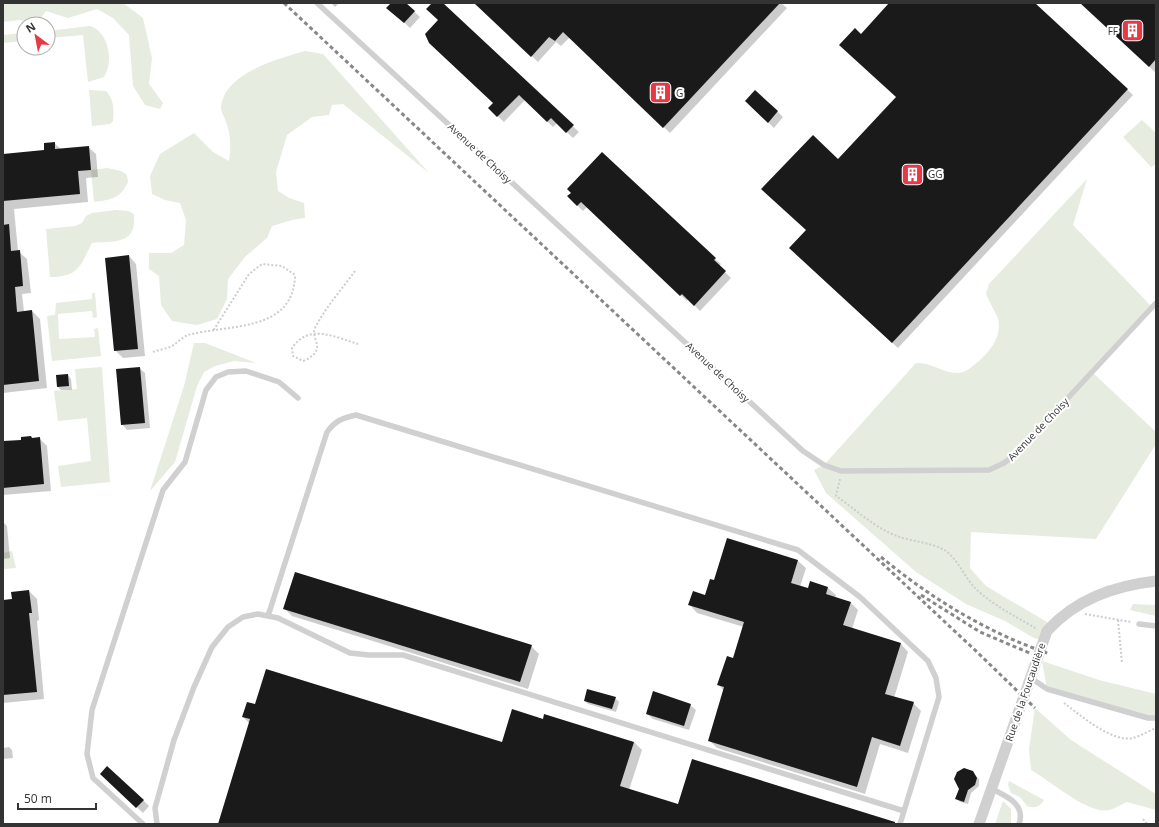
<svg xmlns="http://www.w3.org/2000/svg" width="1159" height="827" font-family="'Open Sans',sans-serif">
	<rect width="100%" height="100%" fill="#fff"/>
	<path fill="#e6ecdf" d="M3 3H123L143 18 152 58 149 84 163 103 160 109 145 105 133 86 129 35 113 18 97 9 68 18 46 11 37 23 20 20 3 22Z
		M90 26C109 32 114 62 104 77L88 82 83 35 48 38V31Z
		M24 33V41L3 43V35Z
		M305 51 323 54 429 173 343 104 332 105 329 115 312 117 287 135 276 172 278 191 289 198 304 203 305 218 292 220 272 226 267 238 245 257 228 279 227 299 217 319 197 325 172 321 161 305 159 276 149 269V253H171L184 245 186 220 180 203 165 200 152 194 150 176 160 154 194 133 213 152 229 161C231 148 231 135 226 122 225 118 221 112 221 108 223 73 278 59 305 51Z
		M89 90 106 91C114 100 114 109 113 121L110 124 92 126Z
		M1142 120 1156 133V164L1151 167 1123 137Z
		M107 168 121 171 127 175 128 182C121 198 111 200 94 202L91 170Z
		M1087 179 1073 225 1152 307 1092 372 1156 432V444L1096 539 971 532 970 568 986 586 1052 625 1043 640 1034 638 1005 621 966 604 916 572 826 493 814 470 824 465 916 363C931 362 943 373 958 373 966 373 972 366 979 361 991 350 1004 334 997 316 993 308 989 301 986 294L989 284Z
		M116 210 128 211 134 214C137 245 115 241 92 243 80 266 79 277 50 277L46 229 75 226 82 223 86 216 92 213Z
		M92 293H95L97 317 93 318 92 311 58 314 59 339 95 337 94 329 98 328 101 356 52 361 47 316 55 315 56 303 92 299Z
		M194 343H205L256 363 234 361 215 366 204 372 197 386 175 462 150 491 184 386Z
		M102 367 110 482 61 487 58 466 91 461 87 418 58 421 54 391 77 389 75 369Z
		M12 551 16 568 3 569V553Z
		M1133 604 1156 605V616L1130 610Z
		M1042 661 1099 680 1156 694V718L1047 689Z
		M1035 708 1071 740 1156 794V810L1127 802C1122 804 1116 808 1110 810 1088 815 1051 781 1031 770L1029 749Z
		M1009 781 1044 800C1040 807 1034 809 1027 806L1020 797 1011 793 1008 785Z
		M1003 801 1011 809V824H995Z"/>
	<path fill="#0003" d="M331 3H339L335 7Z
		M392 3H405L420 17 410 28 394 13Z
		M434 3H442L579 132 573 138 557 123 553 127 525 100 504 122 489 108 494 103 439 20Z
		M475 3H781L787 8 670 133 570 37 561 46 556 42 538 62Z
		M891 3H1033L1133 95 898 348 796 254 838 160 897 98 861 35Z
		M1081 3H1156V71L1155 72Z
		M752 107 777 111 783 117 774 128Z
		M54 143 61 149 88 147 96 154 98 177 86 178 88 202 14 209 18 251 27 259 31 293 22 294 24 312 32 311 40 319 47 388 3 393V155L45 151Z
		M572 193 715 259 721 264 719 266 731 278 700 311 688 299 687 301 587 207 583 211 568 196Z
		M129 256 136 264 145 356 123 358 115 350Z
		M139 368 145 373 150 428 127 430 122 424Z
		M68 375 71 379 72 390H61L58 387Z
		M40 439 47 446 51 491 3 495V442Z
		M3 522 7 526 10 558 3 559Z
		M798 561 806 568 800 587 808 589 828 588 836 595 835 598 850 602 858 610 852 629 901 644 908 652 894 698 913 703 921 711 908 753 880 744 865 794 717 748 709 740 724 691 719 685 734 659 744 627 697 613 690 605 705 596 714 582Z
		M29 591 37 599 39 620 37 621 44 699 3 703V601L13 600Z
		M284 608 531 646 539 654 528 689 292 616Z
		M615 698 619 702 616 712 588 704 585 701Z
		M690 705 696 710 689 730 653 719 647 714Z
		M243 717 503 744 543 720 634 742 642 750 629 790 679 806 895 824H219L250 724Z
		M9 747 12 750 13 758 3 759V748Z
		M974 774 979 779V786L971 793 968 804 960 802 957 799 960 789Z
		M107 779 143 800 149 806 143 813Z"/>
	<path fill="#1a1a1a" d="M391 3H406L415 11 404 23 386 8Z
		M432 3H443L574 125 566 133 551 118 547 122 519 95 497 117 488 108 493 103 429 43 425 34 438 20 426 9Z
		M474 3H780L663 128 563 32 555 41 549 37 531 57Z
		M889 3H1035L1128 89 892 343 789 248 806 230 761 189 813 135 838 159 896 97 839 45 855 28 861 34Z
		M1080 3H1156V59L1149 67Z
		M755 90 778 111 768 123 745 101Z
		M55 142V149L89 146 91 170 78 171 80 194 3 201V154L44 150V143Z
		M602 152 716 258 714 260 726 271 694 306 682 294 680 296 581 202 577 206 567 196 571 193 567 189Z
		M9 224 11 251 20 250 23 286 15 287 17 312 32 310 39 381 3 385V225Z
		M129 255 138 349 114 351 105 258Z
		M140 367 145 423 121 425 116 369Z
		M68 374 69 386 57 387 56 375Z
		M31 436 32 438 40 437 44 484 3 488V441L21 440V437Z
		M727 538 798 560 791 583 808 588 810 581 828 587 826 594 851 602 843 625 901 643 885 694 914 702 900 746 872 737 857 787 708 741 724 687 717 685 727 656 733 658 744 622 688 605 693 591 705 595 710 579 714 580Z
		M295 572 532 645 520 682 283 609Z
		M29 590 32 613H29L37 692 3 695V600L12 599 11 592Z
		M266 669 502 742 512 709 543 719 544 714 634 742 620 786 678 804 692 759 895 822V824H218L250 719 242 717 247 702 255 704Z
		M587 689 616 697 612 709 584 701Z
		M653 691 691 704 684 726 646 714Z
		M107 766 144 800 136 808 100 774Z
		M964 768 973 771 977 778 975 785 968 790 964 802 955 799 959 789 954 779 957 772Z"/>
	<g fill="none" stroke-linecap="round" stroke-linejoin="round">
		<path stroke="#cdcdcd" stroke-width="2" stroke-dasharray="2 2" stroke-linecap="butt" d="M355 271C342 289 325 308 315 328 310 339 329 350 303 361L293 356 292 348C309 323 335 337 358 344
			M153 352C158 350 165 349 170 347 177 344 182 337 188 335 228 324 294 333 295 275L282 266 262 264 249 274 213 331
			M840 479 836 496C855 509 875 528 897 536 912 542 932 542 946 551 958 560 964 576 974 587 992 605 1015 616 1037 629
			M1085 614 1131 622
			M1118 620 1122 663
			M1064 703C1079 714 1112 743 1133 738 1140 736 1149 731 1156 728
			M1143 819 1147 824"/>
		<path stroke="#d0d0d0" stroke-width="5.5" d="M317 3 803 451 824 465 841 471 989 470 1004 463 1016 454 1156 303
			M268 616 327 432C335 421 342 418 356 415L798 550 860 597 928 661 936 678 939 697 900 824
			M1139 624 1156 626
			M1031 678 1047 689 1148 718H1156
			M992 789C1006 796 1026 804 1019 824
			M143 824 93 778 87 754 92 710 163 490 185 462 206 390 216 377 228 372 246 371 279 382 298 398
			M157 824 155 808 174 740 194 687 212 647 228 627 243 617 258 614 278 618 350 653 369 655H403L904 811"/>
		<path stroke="#d0d0d0" stroke-width="11" d="M979 824 1047 631C1076 599 1114 586 1156 581"/>
		<path stroke="#888" stroke-width="3" stroke-dasharray="4 3" stroke-linecap="butt" d="M284 3 977 652 1035 708
			M881 557C932 599 988 633 1050 654
			M921 595 980 632 1032 654"/>
	</g>
	<defs>
		<symbol id="building-square" viewBox="-11 -11 22 22"><rect x="-9" y="-9" width="18" height="18" rx="4" fill="#e63946" stroke="#fff"/><path d="M-4-6H4V6H1V3H-1V6H-4ZM-2.5-4.3h1.7v1.8h-1.7ZM.8-4.3h1.7v1.8H.8ZM-2.5-1h1.7V.8h-1.7ZM.8-1h1.7V.8H.8Z" fill="#fff"/></symbol>
	</defs>
	<g fill-rule="evenodd">
		<use href="#building-square" x="1120" y="18" width="25" height="25"/>
		<use href="#building-square" x="648" y="80" width="25" height="25"/>
		<use href="#building-square" x="900" y="162" width="25" height="25"/>
	</g>
	<g text-anchor="middle" dominant-baseline="central" stroke-width="4" stroke-linejoin="round" paint-order="stroke">
		<g font-size="10" fill="#333" stroke="#fff" text-anchor="start">
			<text x="1118" y="31" text-anchor="end">FF</text>
			<text x="676" y="93">G</text>
			<text x="928" y="174">GG</text>
		</g>
		<g font-size="10" fill="#333" stroke="#fff">
			<text transform="translate(480 153) rotate(43)">Avenue de Choisy</text>
			<text transform="translate(718 372) rotate(43)">Avenue de Choisy</text>
			<text transform="translate(1038 429) rotate(-46)">Avenue de Choisy</text>
			<text transform="translate(1025 692) rotate(-71)">Rue de la Foucaudière</text>
		</g>
	</g>
	<rect width="1159" height="827" fill="none" stroke="#333333" stroke-width="8"/>
	<g transform="translate(36 36) rotate(328)"><circle r="19" fill="#ffffff" stroke="#adadad"/>
	<path d="M0-3L7 15L0 10L-7 15Z" fill="#e63946"/>
	<text y="-6" font-size="11" font-weight="bold" text-anchor="middle" fill="#333333">N</text>
	</g>
	<path d="M18 803v6h78v-6" fill="none" stroke="#333333" stroke-width="2"/>
	<text x="24" y="803" font-size="12" fill="#333333" stroke="#ffffff" stroke-width="3" paint-order="stroke">50 m</text>
</svg>
